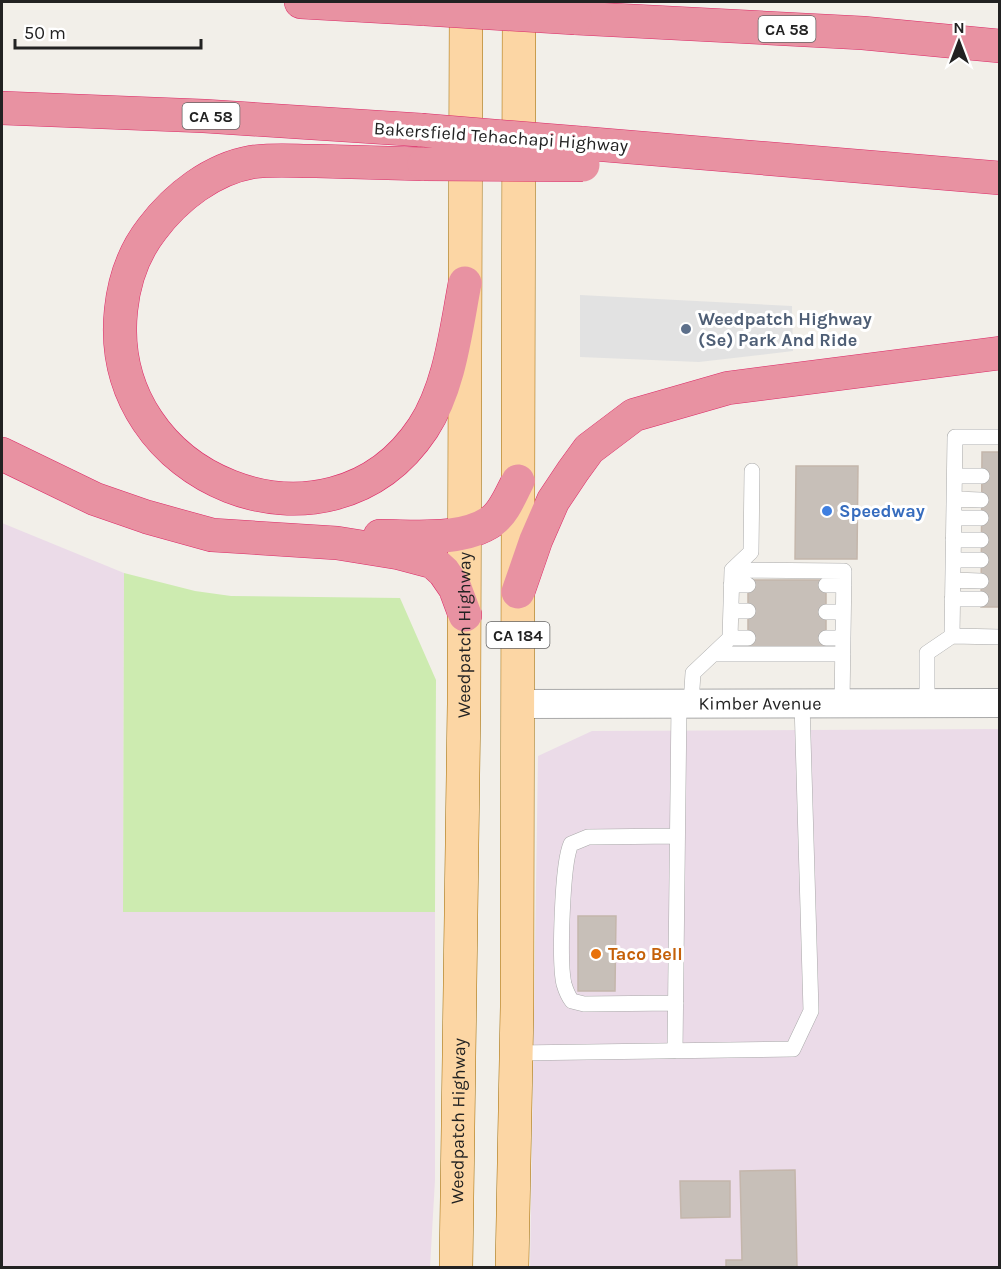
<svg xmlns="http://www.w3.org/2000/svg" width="1001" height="1269" font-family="Karla,sans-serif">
	<rect width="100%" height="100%" fill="#f2efe9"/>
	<path fill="#ebdbe8" d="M2 523 124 573 123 912H435V1180L430 1267H2Z
		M999 729V1267L530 1268 538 756 592 731Z"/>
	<path fill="#cdebb0" d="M124 573 195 591 231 596 400 598 436 680 435 912H123Z"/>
	<path fill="#e2e2e2" d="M580 295 792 306 793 351 699 362 580 357Z"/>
	<path fill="#c7bfb8" stroke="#c4b6ab" stroke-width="1.5" d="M982 452H1000V607H981Z
		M796 466H858L857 559H795Z
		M748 580H826V647H748Z
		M578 916H616L615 991H578Z
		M795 1170 797 1268H726V1260H742L740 1171Z
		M680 1181H730V1217L681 1218Z"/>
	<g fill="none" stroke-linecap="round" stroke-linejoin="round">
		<defs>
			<path id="lane" d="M955 476H982
				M955 499 981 500
				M954 518H981
				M953 540H981
				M953 560H981
				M732 570 844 571 842 703
				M953 580 981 581
				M731 585H748
				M826 585H844
				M952 599H981
				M731 611H748
				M826 612H843
				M952 636 955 437H1000
				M730 638H748
				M826 638H843
				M715 654H843
				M927 703V653L952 636 1000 637
				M691 704 693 673 730 638 732 570 751 552 752 471
				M676 1003 584 1004 572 1001C568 996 566 991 564 984 559 963 562 863 571 844L588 837 677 836
				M675 1051 679 704
				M517 1053 793 1049 811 1011 802 703"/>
			<g id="street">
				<path id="s1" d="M518 704 1000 703"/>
			</g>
			<g id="primary">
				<path id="s2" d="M456 1268 464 704 466 2"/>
				<path d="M512 1268 517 1007 519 2"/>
			</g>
			<path id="highway" d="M301 2 425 9
				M575 18 863 33 1000 46
				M2 108 204 116 421 130
				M581 143 1000 178
				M424 164C388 163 352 162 316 161 295 161 273 159 252 162 212 169 176 197 152 229 134 252 124 281 121 310 103 481 329 570 423 428 450 387 456 330 465 283
				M2 454 95 499 147 517 212 535 337 543 399 553 433 562 444 572 455 588 465 615
				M380 536C415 536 461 542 492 521 504 513 511 494 518 481
				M518 592 536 540 553 501 573 471 589 449 634 415 728 388 1000 353"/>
		</defs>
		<use href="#lane" stroke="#a9a9a9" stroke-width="16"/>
		<use href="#street" stroke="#a9a9a9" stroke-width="30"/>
		<use href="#primary" stroke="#a06b00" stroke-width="34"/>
		<use href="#highway" stroke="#dc2a67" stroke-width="34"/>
		<use href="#lane" stroke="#fff" stroke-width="15"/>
		<use href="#street" stroke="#fff" stroke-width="28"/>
		<use href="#primary" stroke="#fcd6a4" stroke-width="33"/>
		<use href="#highway" stroke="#e892a2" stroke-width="33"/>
		<defs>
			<path id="highway-bridge" d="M425 9 575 18
				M421 130 581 143
				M424 164 583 165"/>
		</defs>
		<use href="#highway-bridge" stroke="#dc2a67" stroke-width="34" stroke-linecap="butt"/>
		<use href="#highway-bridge" stroke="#e892a2" stroke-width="33"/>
	</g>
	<circle fill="#5c6f8a" stroke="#fff" stroke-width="2" cx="686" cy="329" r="6"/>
	<circle fill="#3f7fe0" stroke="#fff" stroke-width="2" cx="827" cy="511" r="6"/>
	<circle fill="#e8710a" stroke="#fff" stroke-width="2" cx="596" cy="954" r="6"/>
	<g text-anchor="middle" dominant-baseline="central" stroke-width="6" stroke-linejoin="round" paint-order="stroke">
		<g fill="#fff" stroke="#646464" stroke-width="1.5">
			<rect x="758.5" y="16" width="57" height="26" rx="4.5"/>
			<rect x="182.5" y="103" width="57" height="26" rx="4.5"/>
			<rect x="486.5" y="622" width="63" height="26" rx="4.5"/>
		</g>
		<g font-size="16" font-weight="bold" fill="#222">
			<text x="787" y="29">CA 58</text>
			<text x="211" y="116">CA 58</text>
			<text x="518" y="635">CA 184</text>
		</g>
		<g font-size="18" fill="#222" stroke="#fff">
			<text transform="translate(501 137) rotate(4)">Bakersfield Tehachapi Highway</text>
			<text stroke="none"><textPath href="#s2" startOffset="633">Weedpatch Highway</textPath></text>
			<text stroke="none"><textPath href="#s1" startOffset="242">Kimber Avenue</textPath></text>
			<text stroke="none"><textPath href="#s2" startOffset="147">Weedpatch Highway</textPath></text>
		</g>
		<g font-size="18" font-weight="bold" fill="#4e5e75" stroke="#fff" text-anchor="start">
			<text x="698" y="319">Weedpatch Highway<tspan x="698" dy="21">(Se) Park And Ride</tspan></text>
		</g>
		<g font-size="18" font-weight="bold" fill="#366cbe" stroke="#fff" text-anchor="start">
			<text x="839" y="511">Speedway</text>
		</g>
		<g font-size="18" font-weight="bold" fill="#c56008" stroke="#fff" text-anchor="start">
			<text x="608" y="954">Taco Bell</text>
		</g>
	</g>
	<rect width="1001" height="1269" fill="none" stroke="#222222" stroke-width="6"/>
	<g transform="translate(959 42)" stroke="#ffffff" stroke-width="4.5" paint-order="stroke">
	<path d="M0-4.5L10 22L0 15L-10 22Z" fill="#222222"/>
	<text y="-9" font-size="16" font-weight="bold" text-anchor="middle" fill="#222222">N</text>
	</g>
	<path d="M15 39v9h186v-9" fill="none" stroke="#222222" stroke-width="3"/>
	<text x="24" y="39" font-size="18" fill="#222222" stroke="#ffffff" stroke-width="4.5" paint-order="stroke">50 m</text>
</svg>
